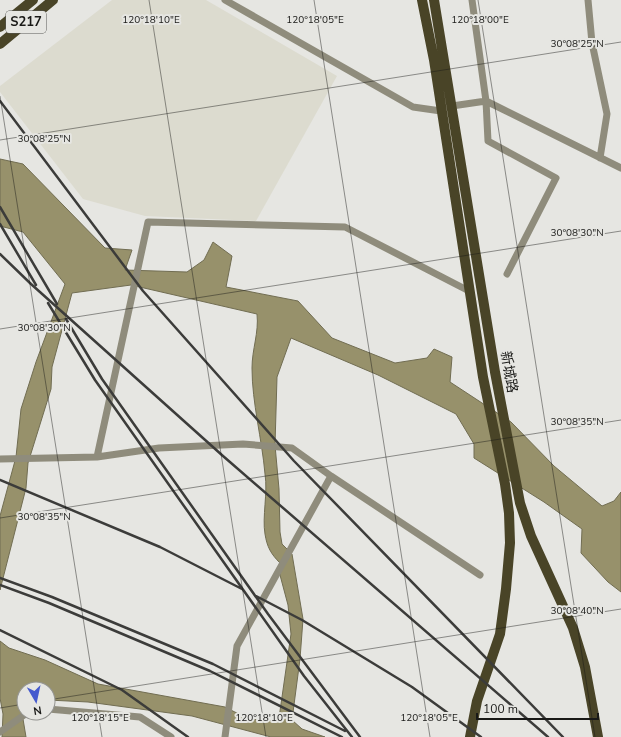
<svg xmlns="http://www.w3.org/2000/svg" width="621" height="737" font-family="'Nunito Sans','Noto Sans SC',sans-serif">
	<rect width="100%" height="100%" fill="#e6e6e2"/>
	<path fill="#dcdbcf" d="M112 0H206L337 76 256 221 145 216 83 199 0 92V86Z"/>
	<path fill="#97916b" stroke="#716d52" d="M0 159 23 164 105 248 132 250 125 270 187 272 204 260 213 242 232 256 226 287 298 301 332 338 395 363 427 358 434 349 452 357 450 382 511 422 554 466 602 506 614 501 621 492V592L608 582 581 553 582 529 544 502 474 458V444L456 414 378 375 291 338 277 377 275 445 279 489 280 532 282 544 292 554 303 619 300 659 292 720 302 729 325 737H271L192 716 88 702 48 700V689H24V704L21 707 26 737H2L3 714 0 698V641L9 648 45 660 98 684 225 707C240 715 262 726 279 718L291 634 288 605 280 575V563C271 554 267 547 265 534 262 517 268 493 265 474 262 439 252 403 252 368 252 349 259 333 257 314L131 285 72 293 52 367 51 389 28 463 26 488 0 590V516L16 457 21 409 36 362 65 284 23 232 0 226Z"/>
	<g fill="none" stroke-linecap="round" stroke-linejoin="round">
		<path stroke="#8f8c7c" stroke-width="7" d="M225 0 413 107 441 111
			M472 0 486 101 488 141 556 178 507 274
			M588 0 592 43 607 114 600 158
			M452 106 486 101 621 168
			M97 457 159 448 243 444 292 448 331 476
			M0 459 97 457 148 222 345 227 469 291
			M48 709 140 717 171 737
			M0 732 27 713
			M225 737 237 646 331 476 480 575"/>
		<path stroke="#494427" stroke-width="10" d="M422 0 434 60 483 377 505 484 509 513 510 543 506 589 500 634 477 701 470 737
			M434 0 495 372 520 503 531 536 573 628 585 667 598 737
			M0 27 33 0
			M0 44 53 0"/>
		<path stroke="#3c3c3a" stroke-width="2.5" d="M0 101 143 291 294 461 563 737
			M0 207 57 304
			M0 224 36 285
			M0 254 31 284 223 456 548 737
			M48 303 95 380 304 676 352 737
			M66 319 102 379 268 614 360 737
			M0 480 160 547 242 589
			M0 578 52 597 213 664 345 731
			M0 585 49 603 210 671 342 737
			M256 596 302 620 412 687 481 737
			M0 630 122 690 188 737"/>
	</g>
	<path fill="none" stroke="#191917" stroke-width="1" stroke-opacity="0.45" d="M149 0 266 737M314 0 430 737M478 0 595 737M0 96 102 737M0 140 621 42M0 329 621 231M0 518 621 420M48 700 621 609M0 708 24 704"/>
	<g text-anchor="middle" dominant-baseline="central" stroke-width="4" stroke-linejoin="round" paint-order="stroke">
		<rect fill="#e6e6e2" stroke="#565654" stroke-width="1" x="6" y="11" width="40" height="22" rx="3"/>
		<g font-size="13" font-weight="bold" fill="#191917">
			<text x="26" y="22">S217</text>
		</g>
		<g font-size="14" fill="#191917" stroke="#e6e6e2">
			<text transform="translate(509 372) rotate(80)">新城路</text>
		</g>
	</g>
	<g font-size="10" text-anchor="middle" fill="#191917" stroke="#e6e6e2" stroke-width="4" stroke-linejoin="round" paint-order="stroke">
		<text x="151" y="23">120°18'10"E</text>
		<text x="315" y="23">120°18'05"E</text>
		<text x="480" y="23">120°18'00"E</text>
		<text x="577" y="47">30°08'25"N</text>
		<text x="44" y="142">30°08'25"N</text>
		<text x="577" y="236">30°08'30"N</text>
		<text x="44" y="331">30°08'30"N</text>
		<text x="577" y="425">30°08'35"N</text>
		<text x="44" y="520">30°08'35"N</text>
		<text x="577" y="614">30°08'40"N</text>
		<text x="100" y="721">120°18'15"E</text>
		<text x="264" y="721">120°18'10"E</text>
		<text x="429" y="721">120°18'05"E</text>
	</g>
	<g transform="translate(36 701) rotate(171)"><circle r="19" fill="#e6e6e2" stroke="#949491"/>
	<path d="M0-3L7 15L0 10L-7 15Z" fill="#455ace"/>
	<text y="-6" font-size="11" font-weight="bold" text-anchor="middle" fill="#191917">N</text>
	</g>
	<path d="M477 713v6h121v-6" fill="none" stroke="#191917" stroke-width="2"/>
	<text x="483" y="713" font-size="12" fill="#191917" stroke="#e6e6e2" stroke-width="3" paint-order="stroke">100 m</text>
</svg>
